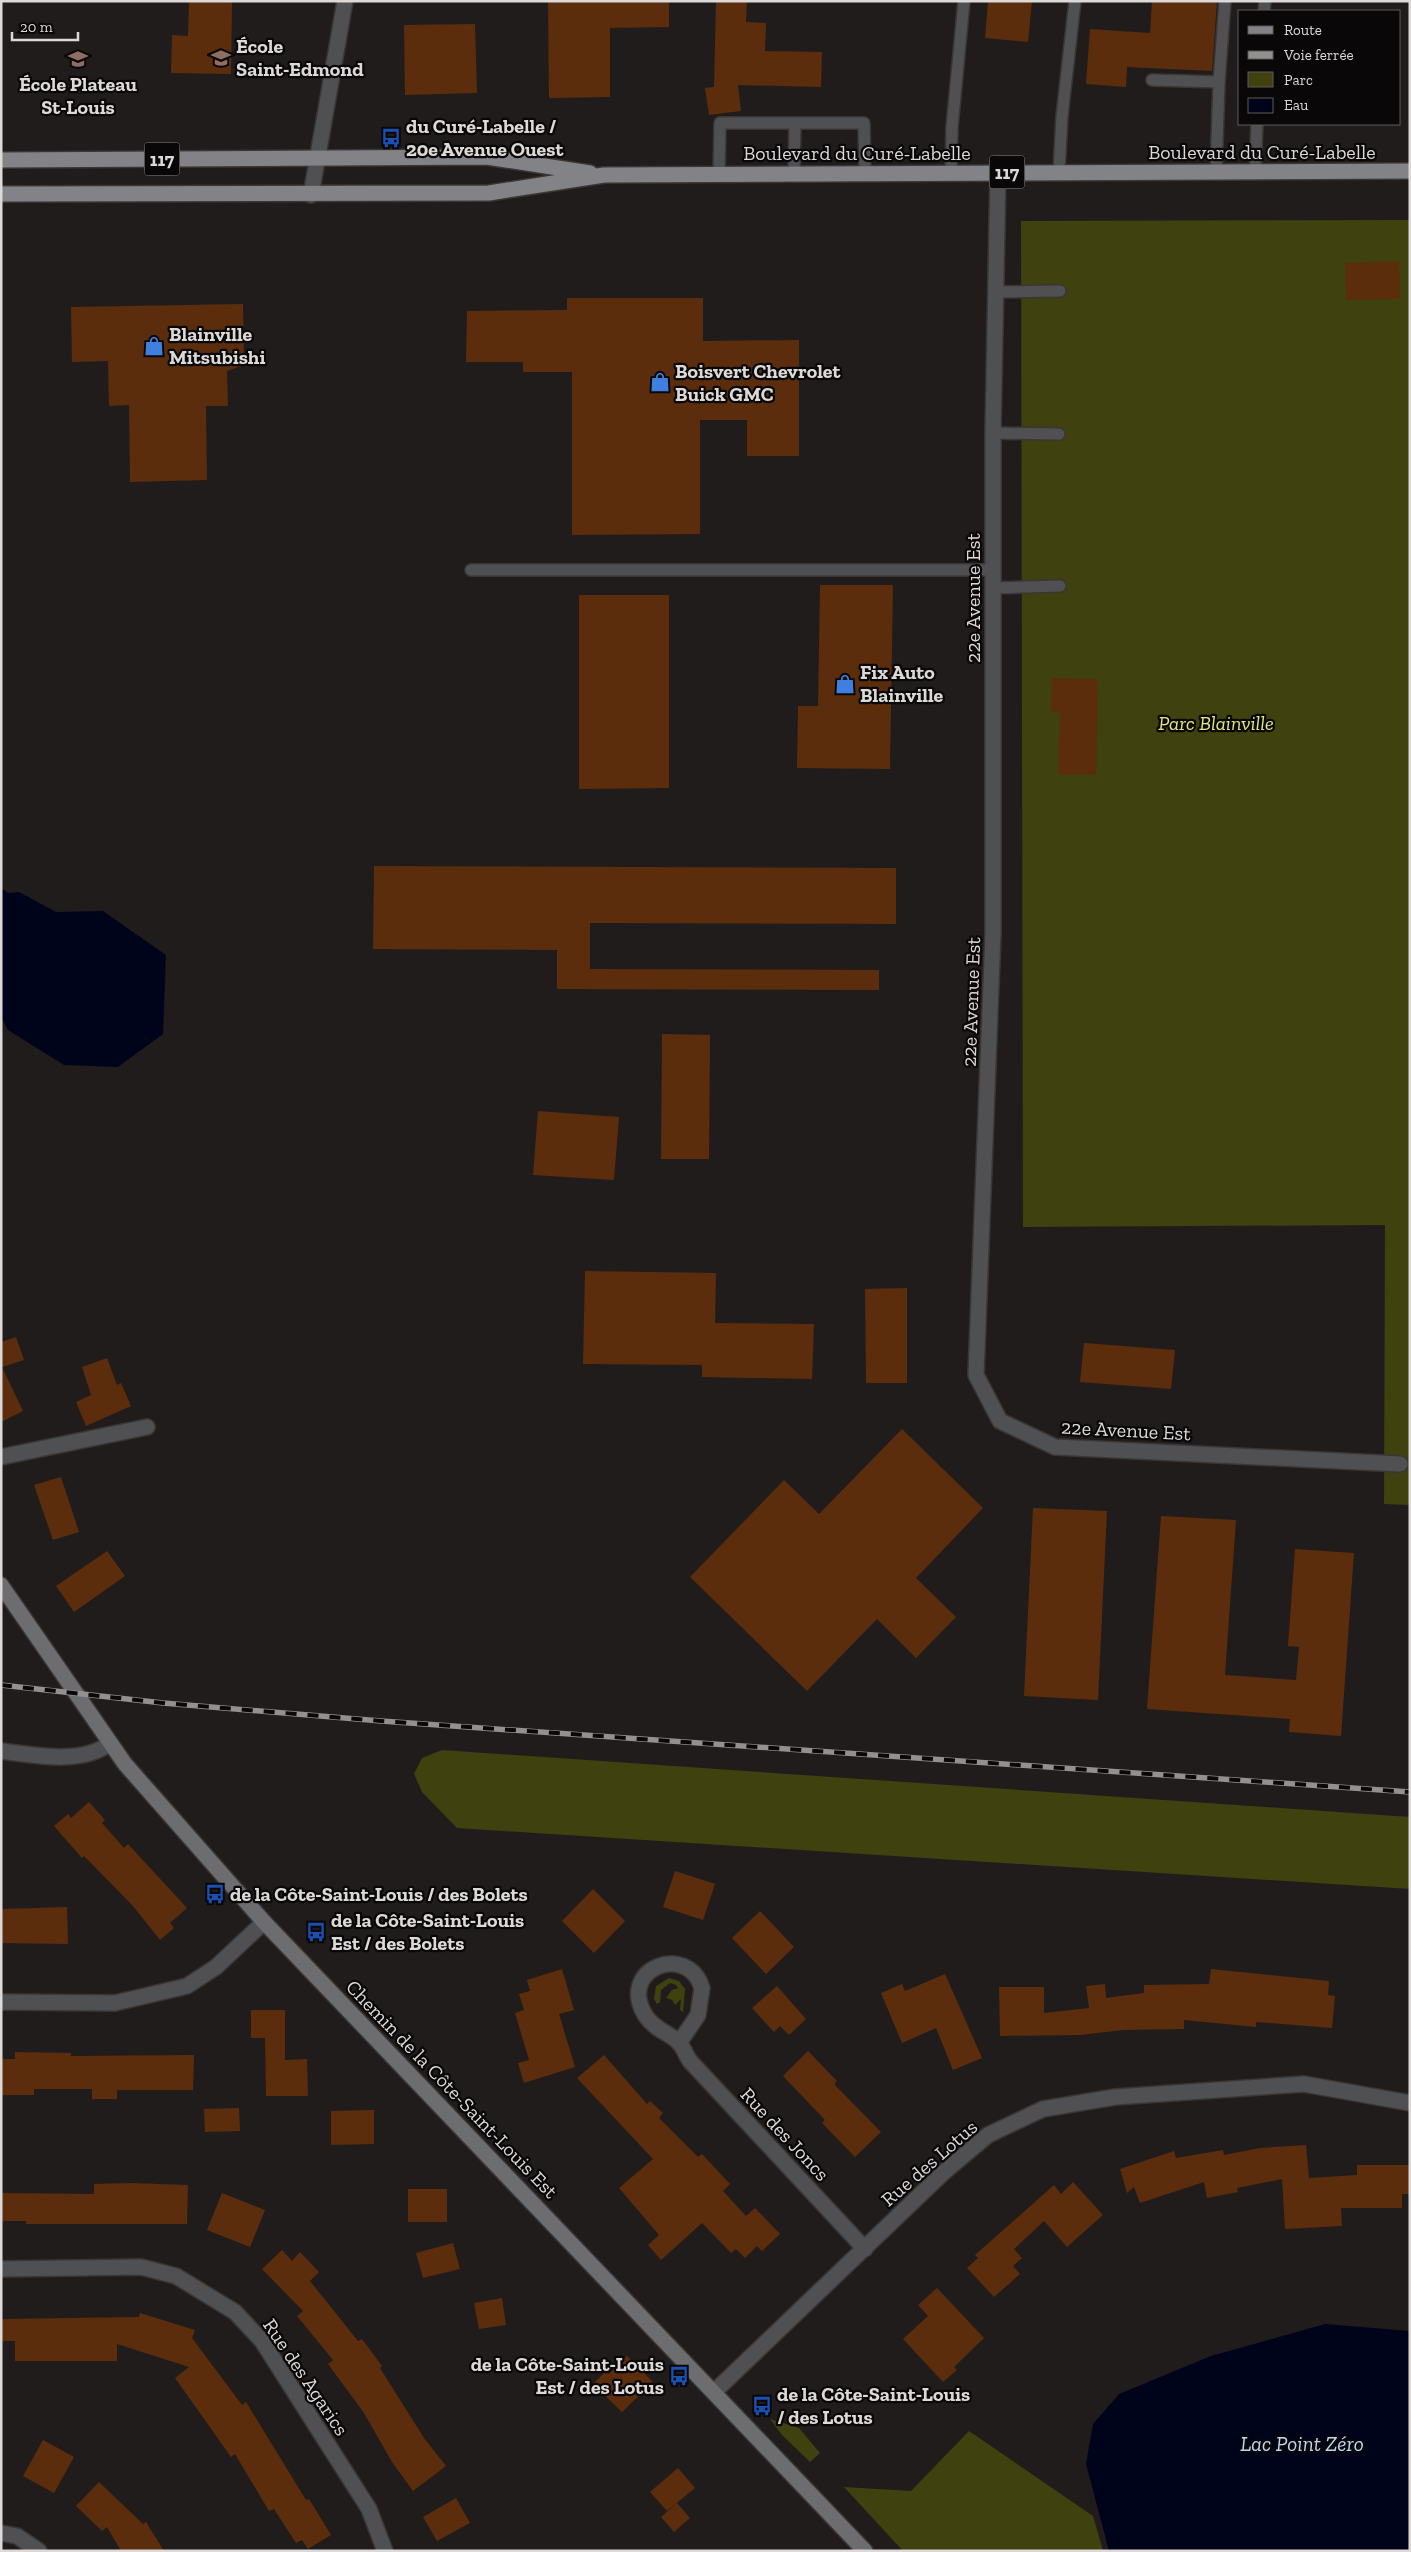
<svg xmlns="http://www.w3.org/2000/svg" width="1411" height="2552" font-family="'Zilla Slab',serif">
	<rect width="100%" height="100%" fill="#201c1b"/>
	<path fill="#3f410f" d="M1410 220V1505L1384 1504 1385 1225 1023 1227 1021 221Z
		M442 1750 1410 1817V1889L457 1828 422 1792 414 1774 422 1758Z
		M669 1978 679 1981 685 1989 683 2012 680 2010 681 1999 675 2005 672 2000 666 1998 672 1990 678 1988 676 1985 670 1983 661 1990 660 2002 657 2004 654 1999 656 1986Z
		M770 2419 799 2428 820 2453 810 2462 782 2435Z
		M969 2431 1093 2516 1103 2551H903L844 2487 911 2491Z"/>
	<path fill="#00041b" d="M1 888 8 893 19 892 56 912 103 911 166 955 163 1034 118 1067 64 1065 8 1030 1 1017Z
		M1325 2324 1410 2331V2551H1109L1086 2464 1093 2424 1119 2394 1211 2356Z"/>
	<path fill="#5c2d0c" d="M189 1H232L231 74 171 73 172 35 188 36Z
		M548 1H669V27L610 28V97L549 98Z
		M716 1H747L746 22 766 23 765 51 822 52 821 87 738 85 741 111 709 115 705 88 714 87Z
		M988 1H1032L1028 42 985 38Z
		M1152 1H1217L1212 71 1127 67 1126 87 1086 84 1090 29 1150 33Z
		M475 24 477 93 405 95 404 25Z
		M1399 261 1400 299 1346 300 1345 263Z
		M567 298H703V341L799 340V456H747V420H700V534L572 535V372H523V362H466L467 311 567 310Z
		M243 304 244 365 227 371 228 406H206L207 480 130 482 129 405 109 406 108 361 72 362 71 307Z
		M820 585H893L890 769 797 768 798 706H818Z
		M579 595H669V788L579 789Z
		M1052 678 1098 679 1096 775 1058 774 1060 712H1051Z
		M374 866 896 868V924L590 923V969L879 970V990L557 989V950L373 949Z
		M662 1034 710 1035 709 1159H661Z
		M538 1111 619 1117 614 1180 533 1175Z
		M585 1271 716 1273 715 1323 814 1324 812 1379 702 1377V1365L583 1364Z
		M907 1288V1383H866L865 1289Z
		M16 1337 24 1360 2 1367 23 1411 1 1422V1342Z
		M1084 1343 1175 1350 1171 1389 1080 1382Z
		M107 1358 117 1385 121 1383 131 1406 86 1426 76 1402 91 1395 82 1367Z
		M902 1429 983 1508 916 1578 956 1617 916 1658 877 1619 807 1691 690 1577 784 1480 819 1514Z
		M61 1477 79 1532 53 1540 34 1485Z
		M1033 1508 1107 1511 1098 1700 1024 1696Z
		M1161 1516 1236 1520 1225 1675 1296 1680 1299 1647 1288 1646 1295 1549 1354 1553 1341 1736 1289 1732 1290 1719 1147 1709Z
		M107 1551 125 1576 74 1612 56 1586Z
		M89 1802 105 1820 102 1823 124 1848 128 1844 187 1908 170 1923 174 1928 160 1940 133 1906 84 1856 82 1858 54 1826 68 1814 71 1818Z
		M675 1871 715 1884 703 1920 663 1907Z
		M593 1889 625 1921 594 1953 562 1921Z
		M67 1907 68 1944 1 1943V1909Z
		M760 1911 794 1947 766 1974 732 1938Z
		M562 1969 574 2010 559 2014 575 2067 524 2083 518 2063 529 2060 515 2013 524 2010 519 1994 530 1991 527 1980Z
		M1211 1969 1329 1981 1328 1995 1335 1996 1332 2028 1256 2022V2027L1184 2020V2029L1123 2030 1081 2035 1000 2036 999 1987H1044V2013L1089 2008 1086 1986 1105 1984 1106 1998 1144 1993V1985L1209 1984Z
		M945 1974 982 2058 953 2070 936 2028 902 2043 881 1993 902 1984 905 1991Z
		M777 1986 806 2019 789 2035 780 2026 774 2032 752 2008Z
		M251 2010H285V2060L307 2059 308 2096H266L265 2038H251Z
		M808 2051 837 2081 834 2084 881 2132 855 2157 822 2123 825 2120 783 2076Z
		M15 2052 71 2053V2056L194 2055 193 2090H117V2099H92V2089H34V2095H1V2059H15Z
		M604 2055 647 2104 650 2101 663 2113 659 2118 698 2157 702 2154 730 2184 723 2191 746 2216 755 2208 780 2234 762 2251 757 2246 745 2258 736 2249 731 2253 702 2223 661 2260 648 2245 659 2235 619 2188 653 2159 577 2078Z
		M239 2108 240 2131 205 2132 204 2109Z
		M374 2110V2144L331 2145V2111Z
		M1306 2145 1309 2178 1357 2175V2165H1410V2194H1402V2208H1341L1342 2226 1285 2229 1282 2179 1237 2188 1238 2192 1207 2198 1204 2182 1140 2203 1134 2187 1127 2193 1120 2169 1174 2151 1176 2158 1223 2150 1224 2155 1260 2148Z
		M1073 2182 1103 2215 1067 2247 1044 2221 1014 2249 1022 2258 1013 2266 1020 2274 994 2297 967 2268 978 2258 975 2255 1054 2185 1061 2194Z
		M131 2183 188 2185 187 2224H26V2221H1V2193L94 2194V2184Z
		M408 2189H447V2222H408Z
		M222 2193 265 2210 250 2247 207 2230Z
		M453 2243 460 2269 423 2278 416 2253Z
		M282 2250 292 2261 300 2252 319 2272 310 2281 358 2341 362 2339 382 2366 380 2368 424 2438 446 2466 413 2491 392 2462 364 2413 328 2364 333 2360 297 2316 303 2311 262 2269Z
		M937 2288 984 2338 954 2367 957 2370 943 2382 903 2339 928 2316 918 2305Z
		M502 2298 506 2325 479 2329 474 2303Z
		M140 2313 195 2330 192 2338 242 2405 246 2402 306 2500 309 2499 331 2535 308 2549 302 2540 296 2543 274 2509 269 2511 235 2454 231 2457 175 2378 189 2367 117 2344V2361H15V2341H1V2319L139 2317Z
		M627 2356 653 2382 622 2412 593 2384 606 2371 609 2374Z
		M43 2440 74 2457 54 2493 23 2476Z
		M678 2468 695 2488 667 2511 650 2492Z
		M99 2482 143 2524 146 2522 164 2551H121L107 2527 102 2531 76 2506Z
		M456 2498 470 2523 437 2541 423 2517Z
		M677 2503 690 2518 674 2532 661 2517Z"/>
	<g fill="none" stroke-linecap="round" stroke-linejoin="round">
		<defs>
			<path id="lane" d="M1264 11 1265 1
				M1152 80 1219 82 1216 172
				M1219 82 1225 1
				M1059 172 1062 116 1075 1
				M1255 172 1257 124
				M951 173 952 127 964 1
				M719 174 720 123H864L865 174
				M794 174 795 123
				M997 292 1060 291
				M993 433 1059 434
				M471 570H993
				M993 588 1060 586"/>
			<path id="street" d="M998 173 993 433V933L976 1375 1000 1421 1055 1447 1400 1464
				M311 195 345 1
				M1 1457 147 1427
				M1 1751C34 1755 80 1765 109 1744
				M1 2002 115 2003 187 1986 216 1967 264 1922
				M679 2043 698 2015 702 1988C688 1942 617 1968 645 2015 655 2031 673 2034 680 2044 684 2049 686 2055 690 2061L865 2249
				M1 2269 141 2267 176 2276 235 2312 262 2341 369 2509 385 2551
				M714 2392 944 2172 988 2135 1043 2109 1115 2097 1304 2084 1410 2103
				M1 2533 17 2536 39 2551"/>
			<path id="secondary" d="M1 1585 125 1764 264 1922 865 2551"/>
			<path id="primary" d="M1 160 487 157 590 173
				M1 194 489 193 604 175 1410 171"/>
		</defs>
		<use href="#lane" stroke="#3a3635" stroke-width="14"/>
		<use href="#street" stroke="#3a3635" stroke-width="18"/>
		<use href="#secondary" stroke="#3a3635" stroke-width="18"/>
		<use href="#primary" stroke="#3a3635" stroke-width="18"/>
		<use href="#lane" stroke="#505052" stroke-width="11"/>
		<use href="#street" stroke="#505052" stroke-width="15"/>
		<use href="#secondary" stroke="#6d6d70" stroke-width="15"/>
		<use href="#primary" stroke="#838387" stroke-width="15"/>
		<defs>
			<path id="rail" d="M1 1685 163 1703 381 1721 1410 1792"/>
		</defs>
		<use href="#rail" stroke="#93908f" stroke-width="5.5"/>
		<use href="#rail" stroke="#090707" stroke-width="4" stroke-dasharray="11" stroke-linecap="butt"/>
	</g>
	<defs>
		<symbol id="school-bare" viewBox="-9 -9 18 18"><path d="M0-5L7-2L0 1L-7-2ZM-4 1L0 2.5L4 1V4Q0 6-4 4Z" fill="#8d6e63" stroke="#090707" stroke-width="2.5" paint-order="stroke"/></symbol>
		<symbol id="bus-bare" viewBox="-9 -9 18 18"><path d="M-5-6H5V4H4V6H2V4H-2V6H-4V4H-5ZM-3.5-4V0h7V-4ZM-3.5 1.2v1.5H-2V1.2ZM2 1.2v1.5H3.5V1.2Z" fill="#1a4fb4" stroke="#090707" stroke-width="2.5" paint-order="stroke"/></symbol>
		<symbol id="shop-bare" viewBox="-9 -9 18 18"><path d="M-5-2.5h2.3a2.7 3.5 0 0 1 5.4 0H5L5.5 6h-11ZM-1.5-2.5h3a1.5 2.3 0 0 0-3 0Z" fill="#3f7fe0" stroke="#090707" stroke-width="2.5" paint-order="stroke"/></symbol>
	</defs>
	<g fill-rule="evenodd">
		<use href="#school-bare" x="207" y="44" width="28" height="28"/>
		<use href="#school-bare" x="64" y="45" width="28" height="28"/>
		<use href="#bus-bare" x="377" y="124" width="28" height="28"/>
		<use href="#shop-bare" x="140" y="332" width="28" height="28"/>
		<use href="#shop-bare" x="646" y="368" width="28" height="28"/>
		<use href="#shop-bare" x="831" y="670" width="28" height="28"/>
		<use href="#bus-bare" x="201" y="1880" width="28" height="28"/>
		<use href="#bus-bare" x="302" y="1918" width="28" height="28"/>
		<use href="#bus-bare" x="665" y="2362" width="28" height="28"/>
		<use href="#bus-bare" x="748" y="2392" width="28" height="28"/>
	</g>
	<g text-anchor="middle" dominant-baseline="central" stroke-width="4.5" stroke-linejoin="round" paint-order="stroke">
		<g fill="#090707" stroke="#9d9a99" stroke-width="1">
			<rect x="144.5" y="142.5" width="35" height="33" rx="4"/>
			<rect x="989.5" y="155.5" width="35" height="33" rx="4"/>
		</g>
		<g font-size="19" font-weight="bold" fill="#dcd9d8">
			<text x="162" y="159">117</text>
			<text x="1007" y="172">117</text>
		</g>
		<g font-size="20" font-weight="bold" fill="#dcd9d8" stroke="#090707" text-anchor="start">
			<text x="236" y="46">École<tspan x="236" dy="23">Saint-Edmond</tspan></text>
			<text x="78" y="84" text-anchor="middle">École Plateau<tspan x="78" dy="23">St-Louis</tspan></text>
			<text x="406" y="126">du Curé-Labelle /<tspan x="406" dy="23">20e Avenue Ouest</tspan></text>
			<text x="169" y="334">Blainville<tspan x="169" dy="23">Mitsubishi</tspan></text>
			<text x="675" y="371">Boisvert Chevrolet<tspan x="675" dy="23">Buick GMC</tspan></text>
			<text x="860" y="672">Fix Auto<tspan x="860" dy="23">Blainville</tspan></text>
			<text x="230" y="1894">de la Côte-Saint-Louis / des Bolets</text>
			<text x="331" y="1920">de la Côte-Saint-Louis<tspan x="331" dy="23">Est / des Bolets</tspan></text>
			<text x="664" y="2364" text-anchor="end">de la Côte-Saint-Louis<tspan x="664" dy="23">Est / des Lotus</tspan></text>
			<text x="777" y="2394">de la Côte-Saint-Louis<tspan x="777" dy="23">/ des Lotus</tspan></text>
		</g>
		<g font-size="20" fill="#dcd9d8" stroke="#090707">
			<text x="1262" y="152">Boulevard du Curé-Labelle</text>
			<text x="857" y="153">Boulevard du Curé-Labelle</text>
			<text transform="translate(973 598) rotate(-90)">22e Avenue Est</text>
			<text transform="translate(971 1002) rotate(-88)">22e Avenue Est</text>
			<text transform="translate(1126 1430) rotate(3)">22e Avenue Est</text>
			<text transform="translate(452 2089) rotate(46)">Chemin de la Côte-Saint-Louis Est</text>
			<text transform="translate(785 2134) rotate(47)">Rue des Joncs</text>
			<text transform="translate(929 2163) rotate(-41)">Rue des Lotus</text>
			<text transform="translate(306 2377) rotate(56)">Rue des Agarics</text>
		</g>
		<g font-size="20" font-style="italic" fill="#e2e87d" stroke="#090707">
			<text x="1216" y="723">Parc Blainville</text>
		</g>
		<g font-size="21" font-style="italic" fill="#bbd8f6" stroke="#090707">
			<text x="1302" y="2443">Lac Point Zéro</text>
		</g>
	</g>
	<rect width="1411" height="2552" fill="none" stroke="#dcd9d8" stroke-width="5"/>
	<rect x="1238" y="10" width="162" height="115" fill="#090707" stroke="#5d5b5b"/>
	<rect x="1248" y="26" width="25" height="8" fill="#838387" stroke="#5d5b5b"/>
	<text x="1284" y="35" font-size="15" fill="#dcd9d8">Route</text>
	<rect x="1248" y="51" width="25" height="8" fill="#93908f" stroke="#5d5b5b"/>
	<text x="1284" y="60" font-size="15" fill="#dcd9d8">Voie ferrée</text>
	<rect x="1248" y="72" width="25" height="15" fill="#3f410f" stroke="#5d5b5b"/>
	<text x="1284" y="85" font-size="15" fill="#dcd9d8">Parc</text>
	<rect x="1248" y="98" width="25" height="15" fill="#00041b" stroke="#5d5b5b"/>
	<text x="1284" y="110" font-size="15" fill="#dcd9d8">Eau</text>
	<path d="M12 32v8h66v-8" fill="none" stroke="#dcd9d8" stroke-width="2.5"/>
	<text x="20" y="32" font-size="15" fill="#dcd9d8" stroke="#090707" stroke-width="4" paint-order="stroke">20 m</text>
</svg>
